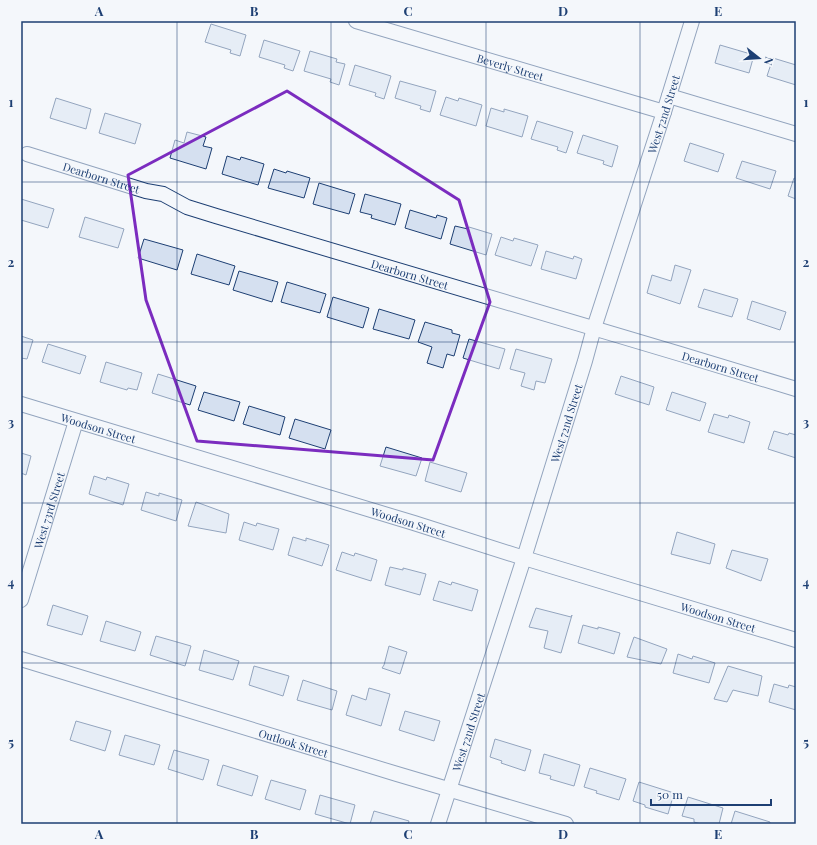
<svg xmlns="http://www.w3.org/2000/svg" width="817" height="845" font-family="'Playfair Display',serif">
	<rect width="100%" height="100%" fill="#f4f7fb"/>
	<path fill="#d5e0f0" stroke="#1d3f73" d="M211 24 246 35 240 56 230 53 231 50 205 42Z
		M264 40 300 51 293 71 284 68 285 65 259 57Z
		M720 45 754 55 749 73 715 63Z
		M310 51 337 59 336 62 345 64 339 85 330 82 331 79 304 71Z
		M773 58 796 65V85L767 76Z
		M355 65 391 76 384 99 375 96 376 93 349 85Z
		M400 81 436 91 430 112 420 109 421 106 395 98Z
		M446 97 458 101 459 98 482 105 476 126 440 115Z
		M56 98 91 109 86 129 50 118Z
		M491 108 504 112V109L528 116 522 137 486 126Z
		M105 113 141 124 135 144 99 133Z
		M537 121 573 132 566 153 557 150 558 147 531 139Z
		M187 132 206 137 203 146 212 148 206 169 170 158 175 140 184 143Z
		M583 135 618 146 612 167 603 164 604 161 577 153Z
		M690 143 724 154 718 172 684 161Z
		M227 156 240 160 241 157 264 164 258 185 222 174Z
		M742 161 776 171 770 189 736 178Z
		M274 169 286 173 287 171 310 178 304 198 268 188Z
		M794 178 796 179V199L788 196Z
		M319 183 355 194 349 214 313 204Z
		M365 194 401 204 395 225 371 218 372 215 360 212Z
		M21 199 54 209 48 228 21 220Z
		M410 210 436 218 437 215 447 218 441 239 405 228Z
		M85 217 124 229 118 248 79 237Z
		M455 226 468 229 469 227 492 234 486 255 450 244Z
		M501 237 513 241 514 238 538 245 531 266 495 255Z
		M144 239 183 250 177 270 138 258Z
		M546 251 573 259 574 256 582 259 576 279 541 269Z
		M197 254 235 266 229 285 191 274Z
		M675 265 691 270 680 304 647 293 652 275 671 281Z
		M239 271 278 282 272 302 233 290Z
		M287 282 326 294 320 313 281 302Z
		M704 289 738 299 732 317 698 307Z
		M333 297 369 308 363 328 327 317Z
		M752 301 786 312 780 330 747 319Z
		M379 309 415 320 409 339 373 329Z
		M425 322 452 330V333L460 335 454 356 447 354 443 368 427 363 432 347 418 342Z
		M21 336 33 340 27 359 21 358Z
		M469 339 505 349 499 369 463 358Z
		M48 344 86 356 80 374 42 362Z
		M516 349 552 359 545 383 536 381 534 390 521 386 525 373 510 369Z
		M106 362 142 373 137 390 128 388 127 390 100 382Z
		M158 374 196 386 190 405 152 393Z
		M621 376 654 387 649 405 615 394Z
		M204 392 240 402 234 421 198 410Z
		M672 392 706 403 700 421 666 410Z
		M249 406 285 417 280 435 243 424Z
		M714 414 728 418 729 415 750 422 744 443 708 432Z
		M295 419 331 430 325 449 289 438Z
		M774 431 788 435 789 433 796 435V458L768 449Z
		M386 447 422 458 416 476 380 466Z
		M21 453 31 456 26 475 21 473Z
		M430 462 467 473 461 492 425 481Z
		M94 476 106 480 107 477 129 484 123 505 89 494Z
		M146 492 159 496V493L182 500 176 521 141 510Z
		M196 502 229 514 226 533 188 526Z
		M244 522 256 526 257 523 279 529 273 550 239 540Z
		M677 532 715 544 710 564 671 554Z
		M293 537 306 541V538L329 545 322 566 288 555Z
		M732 550 768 559 761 581 726 568Z
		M342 552 354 556 355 553 377 560 371 581 336 570Z
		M390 567 403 570V568L426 574 420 595 385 585Z
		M439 581 451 585 452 582 478 590 472 611 433 600Z
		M53 605 88 616 82 635 47 625Z
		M536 608 571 617 572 615 561 653 544 648 548 631 529 627Z
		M106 621 141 632 135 651 100 641Z
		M583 625 598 629V627L620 633 614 654 578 643Z
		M156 636 191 646 185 666 150 655Z
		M634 637 667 649 661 664 627 657Z
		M389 646 407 652 400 674 382 668 384 665Z
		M204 650 239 661 233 680 199 670Z
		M678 654 692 659 693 656 715 663 709 683 673 673Z
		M254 666 289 676 283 696 249 685Z
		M728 666 762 676 758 696 733 690 727 702 714 699Z
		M303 680 337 691 332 710 297 700Z
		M774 684 788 688 789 685 796 687V710L769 702Z
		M369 688 390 694 381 726 346 715 352 695 366 700Z
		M405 711 440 721 434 741 399 730Z
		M76 721 111 731 105 751 70 740Z
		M125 735 160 745 154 765 119 755Z
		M495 739 531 750 525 771 501 763 502 761 490 757Z
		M174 750 209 760 203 780 168 769Z
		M544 754 580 765 574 786 550 779 551 776 539 773Z
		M223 765 258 776 252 796 217 785Z
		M590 768 626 779 619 800 596 793 597 791 584 787Z
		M271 780 306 790 300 810 265 799Z
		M639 782 674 793 668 814 645 807V805L633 801Z
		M320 795 355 805 350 824 315 814Z
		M688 797 723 808 719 824H701L694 822V819L682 816Z
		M374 811 409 821 408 824H370Z
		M735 811 770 822V824H731Z"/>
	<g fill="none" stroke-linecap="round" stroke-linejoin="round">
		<defs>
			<g id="minor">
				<path id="s1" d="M356 21 664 112"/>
				<path d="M669 96 796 134"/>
				<path id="s2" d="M27 154 146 191 163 194 187 207 216 216C409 274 603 330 796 389"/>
				<path id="s3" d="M21 404 414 523 524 558 796 640"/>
				<path id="s4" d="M21 600 76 421"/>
				<path id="s5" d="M21 659 397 774 566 824"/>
				<path id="s6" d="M438 824 524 558 585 361 594 328 664 112 692 21"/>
			</g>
		</defs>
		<use href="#minor" stroke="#1d3f73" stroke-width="16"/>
		<use href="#minor" stroke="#f4f7fb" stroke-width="14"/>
	</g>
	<path d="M0 0H817V845H0ZM287 91 459 200 490 302 433 460 197 441 146 300 128 175Z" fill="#f4f7fb" fill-opacity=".55" fill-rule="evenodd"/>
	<path fill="none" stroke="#7b2cbf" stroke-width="3" stroke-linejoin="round" d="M287 91 459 200 490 302 433 460 197 441 146 300 128 175Z"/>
	<path fill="none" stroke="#1d3f73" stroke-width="1" stroke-opacity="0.55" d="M177 21V824M331 21V824M486 21V824M640 21V824M21 182H796M21 342H796M21 503H796M21 663H796"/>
	<g text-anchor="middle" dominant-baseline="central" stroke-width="3" stroke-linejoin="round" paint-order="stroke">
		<g font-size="11" fill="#1d3f73" stroke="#f4f7fb">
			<text stroke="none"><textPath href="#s1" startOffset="161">Beverly Street</textPath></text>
			<text stroke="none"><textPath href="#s6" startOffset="745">West 72nd Street</textPath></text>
			<text stroke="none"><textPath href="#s2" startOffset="78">Dearborn Street</textPath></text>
			<text stroke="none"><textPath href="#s2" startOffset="402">Dearborn Street</textPath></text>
			<text stroke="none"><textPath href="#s2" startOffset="726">Dearborn Street</textPath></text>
			<text stroke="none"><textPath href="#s6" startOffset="421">West 72nd Street</textPath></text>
			<text stroke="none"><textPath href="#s3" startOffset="81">Woodson Street</textPath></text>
			<text stroke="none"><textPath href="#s4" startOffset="94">West 73rd Street</textPath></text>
			<text stroke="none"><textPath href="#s3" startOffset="405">Woodson Street</textPath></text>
			<text stroke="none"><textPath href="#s3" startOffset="729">Woodson Street</textPath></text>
			<text stroke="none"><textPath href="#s6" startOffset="97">West 72nd Street</textPath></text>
			<text stroke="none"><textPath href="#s5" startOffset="285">Outlook Street</textPath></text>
		</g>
	</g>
	<rect width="817" height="845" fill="none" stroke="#f4f7fb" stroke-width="44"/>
	<g transform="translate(759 58) rotate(107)" stroke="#f4f7fb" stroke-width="3" paint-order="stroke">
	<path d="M0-3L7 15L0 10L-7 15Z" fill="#1d3f73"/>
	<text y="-6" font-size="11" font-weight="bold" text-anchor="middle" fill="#1d3f73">N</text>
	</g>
	<path d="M651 799v6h120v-6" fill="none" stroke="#1d3f73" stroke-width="2"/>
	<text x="657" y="799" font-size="12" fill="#1d3f73" stroke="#f4f7fb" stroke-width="3" paint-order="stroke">50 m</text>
	<rect x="22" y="22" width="773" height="801" fill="none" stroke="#1d3f73" stroke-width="1.5"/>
	<g font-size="13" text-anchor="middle" font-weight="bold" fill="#1d3f73">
		<text x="99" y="16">A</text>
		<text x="254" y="16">B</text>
		<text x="408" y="16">C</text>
		<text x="563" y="16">D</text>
		<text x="718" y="16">E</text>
		<text x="11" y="107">1</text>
		<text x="806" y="107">1</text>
		<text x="11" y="267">2</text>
		<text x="806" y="267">2</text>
		<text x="11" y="427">3</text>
		<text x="806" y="427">3</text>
		<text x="11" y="587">4</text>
		<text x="806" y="587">4</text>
		<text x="11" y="747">5</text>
		<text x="806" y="747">5</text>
		<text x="99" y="839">A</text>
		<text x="254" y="839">B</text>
		<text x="408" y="839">C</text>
		<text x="563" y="839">D</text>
		<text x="718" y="839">E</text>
	</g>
</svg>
